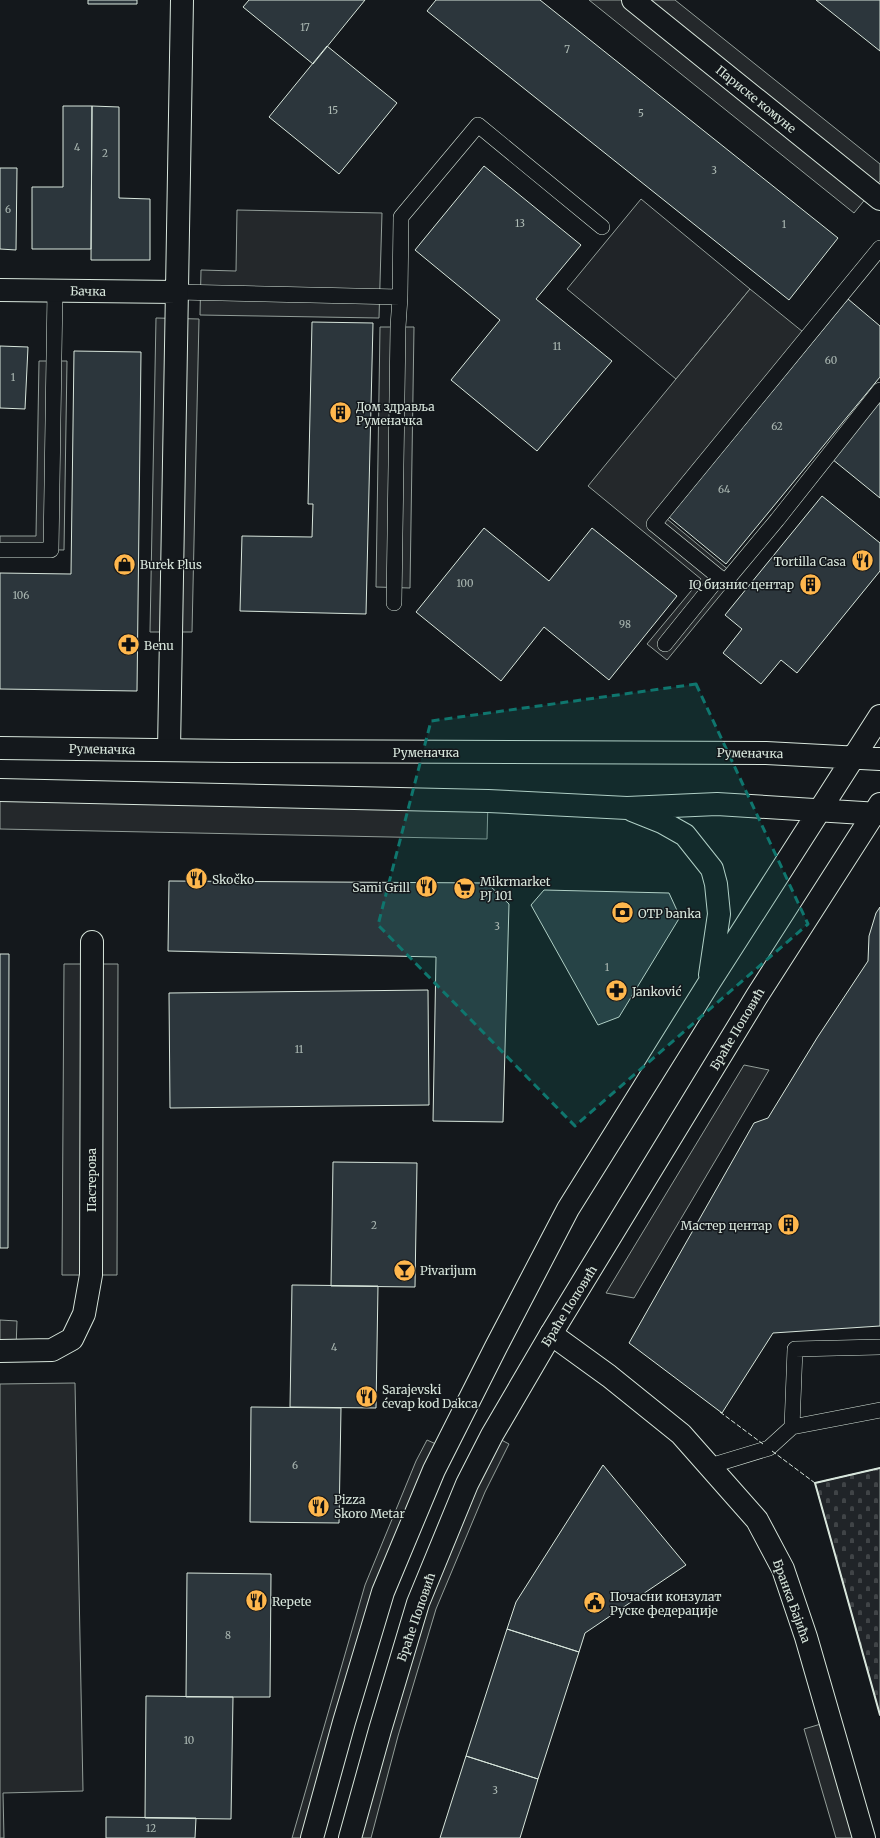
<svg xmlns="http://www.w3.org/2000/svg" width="880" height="1838" font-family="Merriweather,serif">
	<defs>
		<pattern id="cemetery-stones" width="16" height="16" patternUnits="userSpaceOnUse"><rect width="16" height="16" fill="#202428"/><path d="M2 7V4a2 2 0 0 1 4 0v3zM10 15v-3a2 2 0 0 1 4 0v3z" fill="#404447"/></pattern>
	</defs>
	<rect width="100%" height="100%" fill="#14181c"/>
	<path fill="#202428" stroke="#939e99" d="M641 199 750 289 676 379 567 289Z"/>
	<path fill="url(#cemetery-stones)" stroke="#939e99" d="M880 1468V1715L815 1483Z"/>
	<path fill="#24282b" stroke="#939e99" d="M589 0H675L880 164V181L854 213Z
		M237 210 382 213 379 318 200 315 201 270 236 271Z
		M750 289 808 336 661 514 736 576 667 660 647 644 701 579 588 486Z
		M156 318 199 319 192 632H150Z
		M380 327H414L410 588 376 587Z
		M39 361H67L64 550 0 549V536H36Z
		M0 790 488 801 487 839 0 829Z
		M64 964H118L117 1275H62Z
		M744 1065 769 1070 634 1298 606 1293Z
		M0 1320 17 1321 16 1348H0Z
		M75 1383 83 1791 3 1793 4 1838H0V1384Z
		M492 1435 509 1444 485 1492 436 1609 398 1736 371 1838H350L380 1730Z
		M427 1440 445 1448 434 1470 312 1838H292L365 1585 416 1461Z
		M831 1721 865 1838H836L804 1729Z"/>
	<path fill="#2c363c" stroke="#d8e6dc" d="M88 0H137V4H88Z
		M249 0H365L313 64 243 7Z
		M436 0H540L838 238 789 300 427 11Z
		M816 0H880V51Z
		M327 46 397 103 339 174 269 117Z
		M63 106H92L91 249H32V187H63Z
		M92 106 119 107V198L150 199V260H91Z
		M484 166 581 245 536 299 612 361 537 451 451 380 500 320 415 250Z
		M0 168H17L16 250 0 249Z
		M848 299 880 326V377L726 564 669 517Z
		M312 322 373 323 366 614 240 611 242 536 312 537 313 504H308Z
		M0 346 28 347 25 409 0 408Z
		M74 351 141 352 137 691 0 689V573L71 574Z
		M880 399V498L832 459Z
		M822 496 880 543V571L797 673 781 660 761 684 723 653 742 629 725 615Z
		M484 528 549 581 592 528 677 596 609 680 544 627 501 681 416 612Z
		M169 881 487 883 509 904 503 1122 433 1121 436 957 168 951Z
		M544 890 669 893 680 917 619 1017 598 1025 531 905Z
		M880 907V1326L773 1333 722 1413 629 1343 754 1123 768 1118 817 1038 868 961 869 936 876 913Z
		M0 954H9L8 1248H0Z
		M428 990 429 1105 170 1108 169 993Z
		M333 1162 417 1163 415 1287 331 1286Z
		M292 1285 378 1286 376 1408 290 1407Z
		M251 1407 341 1408 339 1523 250 1522Z
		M603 1465 686 1565 585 1633 579 1652 507 1629 516 1602Z
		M187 1573 271 1574 270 1697H186Z
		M507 1629 579 1652 538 1779 466 1756Z
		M146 1696 233 1697 231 1819 145 1818Z
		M466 1756 538 1779 520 1838H440Z
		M106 1817 196 1818 195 1838H106Z"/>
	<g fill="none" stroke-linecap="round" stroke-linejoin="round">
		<defs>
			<path id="lane" d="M176 292 400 297 398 327 394 603
				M400 297 401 217 478 125 602 227
				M0 550H51L55 291
				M719 577 726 581 777 520 880 390
				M665 644 719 577 654 524 880 248
				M792 1427 880 1410
				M710 1466 769 1448 792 1427 795 1349 880 1347"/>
			<path id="street" d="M633 0 880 199
				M0 290 176 292
				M169 750 182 0
				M551 1334 609 1376 681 1434 757 1520 783 1569 806 1637 864 1838
				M0 1351 52 1350 72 1339 84 1314 91 1275 92 942"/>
			<path id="secondary" d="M0 748 233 751 766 753 880 759
				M0 790 488 801 627 808 717 804 880 814
				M632 810 662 822 685 835 712 869 716 884 719 914 710 975
				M312 1838 344 1722 383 1592 434 1470 496 1347 568 1209 709 983 880 716
				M350 1838 380 1730 418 1603 467 1484 492 1435 551 1334 757 996 880 804"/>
		</defs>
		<use href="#lane" stroke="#d8e6dc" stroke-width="16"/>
		<use href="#street" stroke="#d8e6dc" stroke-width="24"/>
		<use href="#secondary" stroke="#d8e6dc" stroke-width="24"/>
		<use href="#lane" stroke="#14181c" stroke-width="15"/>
		<use href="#street" stroke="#14181c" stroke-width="22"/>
		<use href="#secondary" stroke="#14181c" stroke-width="22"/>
		<path stroke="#d8e6dc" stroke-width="1" stroke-dasharray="5 2" stroke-linecap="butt" d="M720 1412 763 1444
			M772 1451 815 1483 880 1468"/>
		<path stroke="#d8e6dc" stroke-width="2" d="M880 1468 815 1483 880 1715"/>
	</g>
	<path fill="#0f766e" fill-opacity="0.2" stroke="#0f766e" stroke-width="3" stroke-dasharray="8 5" stroke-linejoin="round" d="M696 684 808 924 575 1126 378 925 431 721Z"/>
	<defs>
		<symbol id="building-disc" viewBox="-11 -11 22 22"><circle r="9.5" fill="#ffb74d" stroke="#14181c"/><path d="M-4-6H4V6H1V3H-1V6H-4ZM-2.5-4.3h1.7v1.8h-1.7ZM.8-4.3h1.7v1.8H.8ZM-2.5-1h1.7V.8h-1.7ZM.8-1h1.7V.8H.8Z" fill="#111"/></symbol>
		<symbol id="restaurant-disc" viewBox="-11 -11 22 22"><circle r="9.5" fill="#ffb74d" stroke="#14181c"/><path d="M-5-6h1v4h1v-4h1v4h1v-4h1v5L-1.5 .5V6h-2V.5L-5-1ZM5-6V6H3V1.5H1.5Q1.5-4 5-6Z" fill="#111"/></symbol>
		<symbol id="shop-disc" viewBox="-11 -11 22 22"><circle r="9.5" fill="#ffb74d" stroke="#14181c"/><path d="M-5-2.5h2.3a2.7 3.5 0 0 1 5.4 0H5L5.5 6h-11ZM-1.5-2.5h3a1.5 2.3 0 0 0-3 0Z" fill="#111"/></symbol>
		<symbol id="pharmacy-disc" viewBox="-11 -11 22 22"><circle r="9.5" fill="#ffb74d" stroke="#14181c"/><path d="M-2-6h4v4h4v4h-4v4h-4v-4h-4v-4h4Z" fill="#111"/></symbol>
		<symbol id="supermarket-disc" viewBox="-11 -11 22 22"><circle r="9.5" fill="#ffb74d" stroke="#14181c"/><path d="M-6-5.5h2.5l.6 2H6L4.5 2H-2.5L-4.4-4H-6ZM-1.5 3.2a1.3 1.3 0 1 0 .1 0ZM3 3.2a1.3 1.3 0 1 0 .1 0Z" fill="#111"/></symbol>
		<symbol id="bank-disc" viewBox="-11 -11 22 22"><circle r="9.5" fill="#ffb74d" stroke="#14181c"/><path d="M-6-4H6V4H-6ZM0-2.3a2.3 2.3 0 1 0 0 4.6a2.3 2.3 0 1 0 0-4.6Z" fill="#111"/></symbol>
		<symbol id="bar-disc" viewBox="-11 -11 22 22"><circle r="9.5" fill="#ffb74d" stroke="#14181c"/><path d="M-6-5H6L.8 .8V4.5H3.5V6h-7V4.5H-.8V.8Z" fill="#111"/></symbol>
		<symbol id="civic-disc" viewBox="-11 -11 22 22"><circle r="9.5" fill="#ffb74d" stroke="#14181c"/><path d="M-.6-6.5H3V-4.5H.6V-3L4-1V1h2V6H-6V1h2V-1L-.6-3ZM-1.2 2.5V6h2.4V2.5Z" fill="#111"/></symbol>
	</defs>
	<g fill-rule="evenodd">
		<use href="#building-disc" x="328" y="400" width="25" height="25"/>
		<use href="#restaurant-disc" x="850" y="548" width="25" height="25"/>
		<use href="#shop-disc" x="112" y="552" width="25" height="25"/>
		<use href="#building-disc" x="798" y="572" width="25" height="25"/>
		<use href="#pharmacy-disc" x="116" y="632" width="25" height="25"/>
		<use href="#restaurant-disc" x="184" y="866" width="25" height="25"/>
		<use href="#restaurant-disc" x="414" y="874" width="25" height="25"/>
		<use href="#supermarket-disc" x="452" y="876" width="25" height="25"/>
		<use href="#bank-disc" x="610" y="900" width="25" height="25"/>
		<use href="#pharmacy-disc" x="604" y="978" width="25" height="25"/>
		<use href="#building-disc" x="776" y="1212" width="25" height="25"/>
		<use href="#bar-disc" x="392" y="1258" width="25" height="25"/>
		<use href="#restaurant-disc" x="354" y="1384" width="25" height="25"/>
		<use href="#restaurant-disc" x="306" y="1494" width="25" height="25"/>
		<use href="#restaurant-disc" x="244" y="1588" width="25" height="25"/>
		<use href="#civic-disc" x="582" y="1590" width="25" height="25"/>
	</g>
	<g text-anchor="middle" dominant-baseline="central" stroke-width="3" stroke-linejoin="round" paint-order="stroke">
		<g font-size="10" fill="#adbab4">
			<text x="305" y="27">17</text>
			<text x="567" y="49">7</text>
			<text x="333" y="110">15</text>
			<text x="641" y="113">5</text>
			<text x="77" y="147">4</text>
			<text x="105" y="153">2</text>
			<text x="714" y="170">3</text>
			<text x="8" y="209">6</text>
			<text x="520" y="223">13</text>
			<text x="784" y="224">1</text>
			<text x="557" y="346">11</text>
			<text x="831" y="360">60</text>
			<text x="13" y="377">1</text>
			<text x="777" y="426">62</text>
			<text x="724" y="489">64</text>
			<text x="465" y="583">100</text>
			<text x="21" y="595">106</text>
			<text x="625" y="624">98</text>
			<text x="497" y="926">3</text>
			<text x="607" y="967">1</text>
			<text x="299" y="1049">11</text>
			<text x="374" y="1225">2</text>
			<text x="334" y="1347">4</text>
			<text x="295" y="1465">6</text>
			<text x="228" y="1635">8</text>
			<text x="189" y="1740">10</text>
			<text x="495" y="1790">3</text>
			<text x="151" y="1828">12</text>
		</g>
		<g font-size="12" fill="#d8e6dc" stroke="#14181c">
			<text transform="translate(756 99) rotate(39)">Париске комуне</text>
			<text transform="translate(88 291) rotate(1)">Бачка</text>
			<text transform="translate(102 749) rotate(1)">Руменачка</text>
			<text x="426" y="752">Руменачка</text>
			<text transform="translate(750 753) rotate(1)">Руменачка</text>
			<text transform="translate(737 1029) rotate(-59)">Браће Поповић</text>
			<text transform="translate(91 1180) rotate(-90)">Пастерова</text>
			<text transform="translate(569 1306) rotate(-58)">Браће Поповић</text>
			<text transform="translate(792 1601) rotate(70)">Бранка Бајића</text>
			<text transform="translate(416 1617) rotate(-71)">Браће Поповић</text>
		</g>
		<g font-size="12" fill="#d8e6dc" stroke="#14181c" text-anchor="start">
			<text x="356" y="406">Дом здравља<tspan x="356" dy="14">Руменачка</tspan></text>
			<text x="846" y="561" text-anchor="end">Tortilla Casa</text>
			<text x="140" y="564">Burek Plus</text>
			<text x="794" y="584" text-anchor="end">IQ бизнис центар</text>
			<text x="144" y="645">Benu</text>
			<text x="212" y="879">Skočko</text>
			<text x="480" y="881">Mikrmarket<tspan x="480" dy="14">PJ 101</tspan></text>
			<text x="410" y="887" text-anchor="end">Sami Grill</text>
			<text x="638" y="913">OTP banka</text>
			<text x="632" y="991">Janković</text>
			<text x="772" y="1225" text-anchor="end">Мастер центар</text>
			<text x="420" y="1270">Pivarijum</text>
			<text x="382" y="1389">Sarajevski<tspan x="382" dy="14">ćevap kod Dakca</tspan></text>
			<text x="334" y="1499">Pizza<tspan x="334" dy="14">Skoro Metar</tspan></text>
			<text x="610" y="1596">Почасни конзулат<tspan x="610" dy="14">Руске федерације</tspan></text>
			<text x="272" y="1601">Repete</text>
		</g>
	</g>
</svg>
